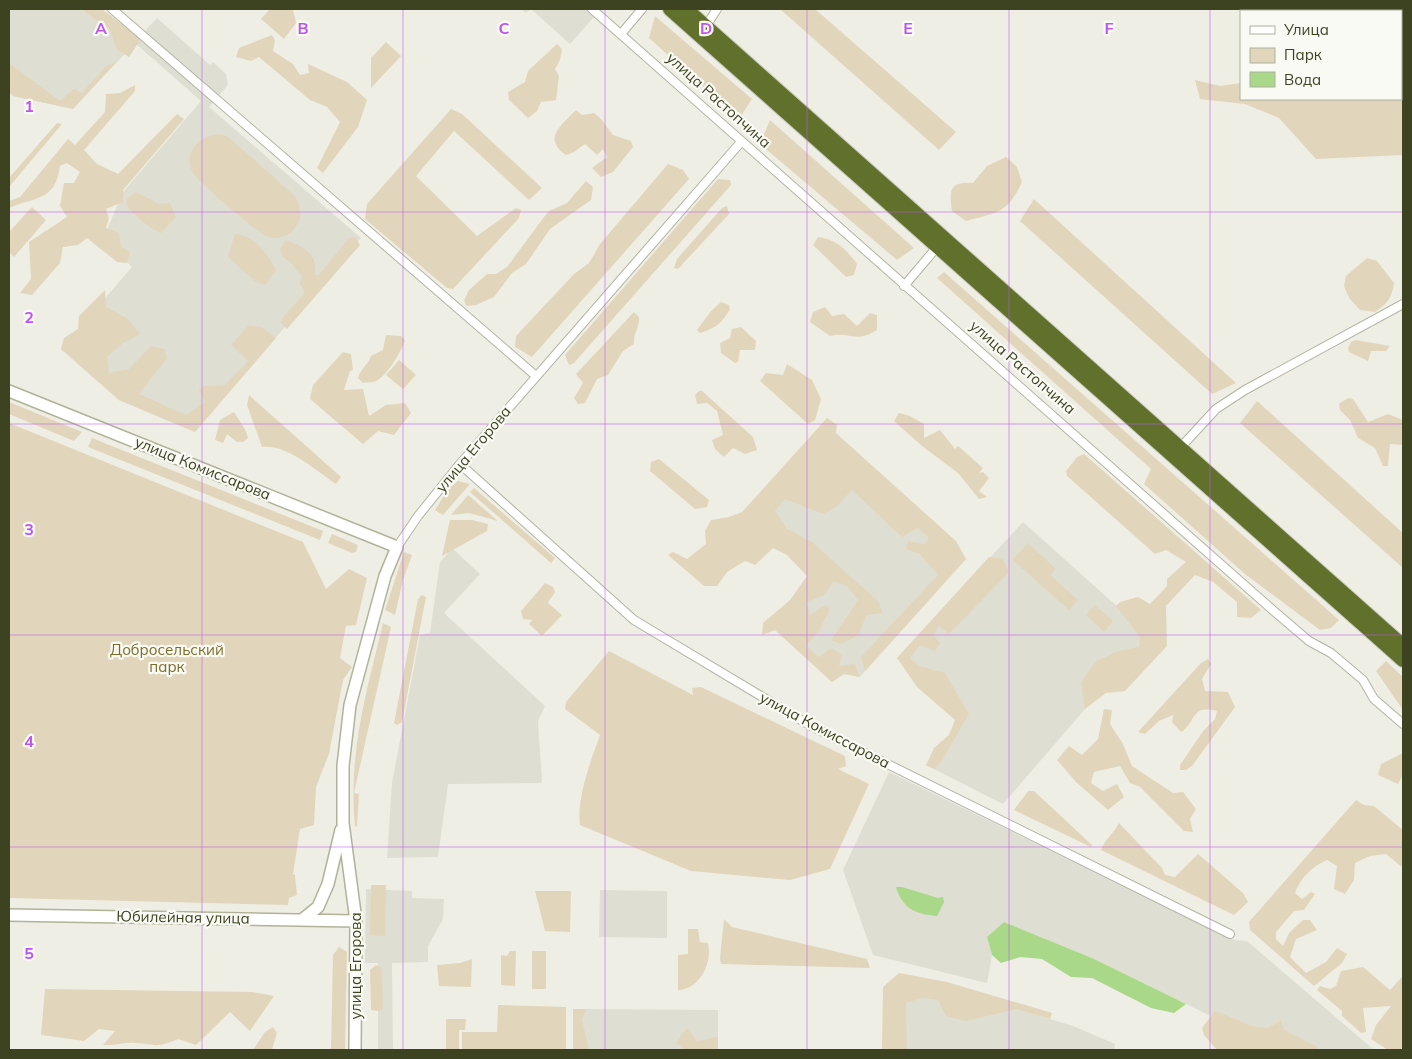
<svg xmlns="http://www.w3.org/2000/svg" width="1412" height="1059" font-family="Mulish,sans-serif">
	<rect width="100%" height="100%" fill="#efeee4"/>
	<path fill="#dfded2" d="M9 9H95L135 42 157 18 210 65 213 62 226 74 228 85 209 107 361 238 195 432 119 400 61 349 132 267 103 239 123 192 201 101 135 43 73 109 13 96 9 92Z
		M521 9H601L570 44 531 9 526 13Z
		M825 434 966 559 860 677 844 674 832 682 772 627 819 572 755 514Z
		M1023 522 1149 635 1003 804 926 765 963 716 897 658Z
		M452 548 480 574 444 613 545 706 538 721 542 783 448 784 438 857 387 858 392 783 420 635 430 633 440 562Z
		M889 772 1235 940 1247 941 1374 1050H1280L1092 958 1004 922 987 937 992 955 987 983 873 955 843 870Z
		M366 889 412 891V898L444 899 443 919 428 946V962L392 963 393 1050H378V963H365Z
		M600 890 667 891V938L599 937Z
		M891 987H944L1073 1026 1115 1044 1114 1050H889Z
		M573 1009 718 1010V1050H573Z"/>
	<path fill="#e1d6bb" d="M81 9H102L141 39 129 57 117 50 110 30Z
		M270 9H293L296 23 284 39 261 19Z
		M780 9H815L956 132 939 150Z
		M1385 9H1403V155L1316 159 1279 118 1245 104 1200 99 1195 80 1220 86 1241 83V99H1401V11Z
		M655 16 752 99 739 119 649 38Z
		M272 35 275 40 273 51 293 64 300 75 309 73 308 64 347 82 367 100 358 127 323 173 317 168 340 122 327 107 310 100 259 57 251 61 236 57 239 48Z
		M386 42 401 56 371 88V58Z
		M557 44 562 49 560 60 555 69 559 76 556 100 541 102 537 111 528 118 509 100 508 92 525 82 528 71Z
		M116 62 73 109 13 96 9 92V63L60 101 74 89 82 93 106 66Z
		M135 85V91L84 150 97 164 118 174 177 114 184 119 123 190V202L106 209 109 218 106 228 119 233 121 247 130 252 127 263 117 262 87 238 78 245 63 247 60 263 32 295 20 293 31 279 29 242 67 217 60 206 64 183H74L80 172 67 163 60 166C55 202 36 196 9 208V201L20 197 68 139 75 145 105 112 106 94 120 93Z
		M451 109 462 114 542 188 529 200 454 131 416 176 477 236 516 208 521 210 519 218 453 289 447 288 365 219 367 204Z
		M576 110 582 115 594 113 601 119 613 135 631 141 633 147 613 172 601 177 592 168 607 157 603 149 597 155 585 144 574 152 566 155C541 138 563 124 576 110Z
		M770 120 914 248 897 260 760 144Z
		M57 123 62 124 9 187V178Z
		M219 134 227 136 295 196C301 207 303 218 295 228 289 236 278 240 268 237 259 234 197 181 193 173 182 153 200 135 219 134Z
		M1006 157 1017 167 1022 182C1007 214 998 212 966 221L952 211C949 191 949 181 973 183L987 166Z
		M668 164 683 170 689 179 532 357 515 347 516 336 574 274 589 263 600 244Z
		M718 179 730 180 731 185 574 363 569 365 565 355Z
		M586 181 593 187 591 200 550 229 526 264 512 273 494 297 476 305 466 306 464 300 469 290 487 274H496L507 267 544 217 549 211 567 203Z
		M136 192 159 204 170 203 176 217 161 233C152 230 130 213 126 203L127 199Z
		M1034 199 1236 383 1212 394 1020 221Z
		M727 206 729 214 678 269 674 268 677 259 722 208Z
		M32 207 46 220 14 257 9 252V232Z
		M235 234C254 235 268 254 276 270L265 285 255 281 228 257Z
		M355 237 360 245 287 329 281 323 283 317 305 293 300 284 302 277 290 262 282 256 280 249 286 240C302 246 319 254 315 274L318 276 349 238Z
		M818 237C836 239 846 249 857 264L854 275 846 277 813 245Z
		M1367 258 1377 261 1394 283C1392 298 1387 304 1375 312L1360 310 1349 298 1344 286 1346 276Z
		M944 272 1339 620 1331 628 1320 630 1245 574 1144 484 1151 469 937 278Z
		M105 290 106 307 127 318 140 334 123 343 107 357 109 373 129 369 151 346 164 349 167 358 139 394 186 415 205 402 199 390 203 386 225 385 248 361 231 345 248 326 262 327 276 338 195 432 119 400 61 349 64 338 78 329 79 316Z
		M721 302 729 305 730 309C722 323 716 328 700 333L697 330 711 311Z
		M825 307 832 316 844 314 857 326 870 313 877 315V330C855 344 850 331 830 336L810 322 813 312Z
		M634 312 639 317C640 327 633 333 634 344L623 351 608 375 597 379 585 403 578 404 574 398 583 383 576 374Z
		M741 327 756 341 755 350H740L738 362 735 363 721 353 720 343 730 338 732 329Z
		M386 335 401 336 405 340C401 352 388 375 376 381 373 383 367 382 363 383L358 378C360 369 368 365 371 356L383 350Z
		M1356 340 1390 346 1386 351H1371L1368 361 1349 352 1348 348 1351 342Z
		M343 352 351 354 353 370 350 371 344 390 363 389 369 416 386 405 405 403 411 413 394 435 378 431 363 444 310 399 313 385Z
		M399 360 416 375 403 389 386 375Z
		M787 364 812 380 821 399 815 420 808 424 760 381 766 373 783 375Z
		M699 391H702L753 437 757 450 745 454 733 448 724 457 715 449 712 440 723 435 717 411 707 403 697 404 695 395Z
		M249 395 341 477 336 484C315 470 287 444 262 447L247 405Z
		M1348 398 1353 399 1368 422 1388 414 1403 420V445L1390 444 1388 466H1383L1375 448 1358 438 1350 420 1340 410 1339 404Z
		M1257 401 1403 533V568L1240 423Z
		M9 402 82 432 74 441 9 414Z
		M234 412 246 431 248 438 243 442H237L227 434 223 443 215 440 220 420Z
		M899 413 910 416 924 424V438L940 430 955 449 958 446 983 468 979 473 983 472 989 478 979 491 987 497 979 499 958 473 922 446 894 421Z
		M827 418 837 425 836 433 956 541 966 559 865 671 861 657 938 575 920 554 906 549 908 541 924 544 929 538 918 528 902 537 852 490 836 507 823 514 785 499 775 511 787 529 812 542 879 602 882 613 866 615 859 635 841 644 831 640 858 600 848 587 834 581 824 595 806 602 810 615 826 605 830 609 819 631 806 646 819 657 831 648 842 655 839 666 855 664 860 677 844 674 832 682 775 630 762 635 763 623 790 600 807 576 787 555 773 548 755 565 745 561 727 572 717 586H704L668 555 673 552 687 559 706 544 705 531 711 520 729 517 742 512Z
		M9 423 303 542 326 589 349 569 367 578 356 625 346 626 340 658 352 667 343 680 329 754 316 787 314 825 300 829 293 874 295 875 297 895 289 898 288 905 9 898Z
		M92 438 323 531 320 540 88 447Z
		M1084 454 1261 610 1251 618 1237 617V602L1213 582 1195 575 1166 606 1167 646 1125 691 1106 693 1085 709 1081 683 1095 662 1118 651 1139 647 1140 637 1116 606 1120 602 1138 597 1150 604 1167 586V579L1186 562 1166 550 1155 554 1067 476 1066 471 1077 457Z
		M659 459 709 500 707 507 695 509 650 471 651 462Z
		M458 481 470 484 443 515 435 510 449 488Z
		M474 488 555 558 551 563 470 492Z
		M468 495 498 521 469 513 451 515Z
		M450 520H472L488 524 487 531 442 556Z
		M332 534 358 545 356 552 352 553 328 543Z
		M1028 543 1056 569 1050 575 1078 600 1069 610 1013 560Z
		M404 552 412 555 403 580 395 615 385 610Z
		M989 557 1003 559 1009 572 949 634 939 626 933 635 940 643 935 651 920 645 910 658 919 666 945 673 969 714 941 762 934 769 926 765 934 748 949 735 955 720 917 687 897 658Z
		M545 583 553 587 555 592 547 604 548 603 562 615 542 636 529 624 532 620 523 619 521 611Z
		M422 595 426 597 402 722 397 725 394 723 418 599Z
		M1095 605 1113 621 1104 632 1086 615Z
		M383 623 391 627 354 793 359 794 357 827 355 826C348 753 366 694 383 623Z
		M609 651 693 695 692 688 701 687 845 756 846 766 838 769 869 784 830 869 790 880 691 871 580 825C576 801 591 759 600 735L565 709 566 702Z
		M1208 659 1211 664 1202 679 1205 691 1228 692 1235 707 1192 766 1186 770H1180V765L1204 730 1215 719 1217 711C1190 704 1197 722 1181 732L1172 722 1173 715 1159 721 1145 734 1138 732 1201 663Z
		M1386 661 1403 677V710L1376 671Z
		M1104 709 1112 710 1110 724 1123 744 1132 766 1173 793 1183 792 1196 809 1190 819 1193 832 1184 831 1140 787 1130 783 1120 766 1094 772 1091 783 1103 791 1117 784 1124 797 1108 810 1076 782 1057 760 1069 746 1082 755 1098 739Z
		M1401 754H1403V775L1398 784 1378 775 1381 764Z
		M1028 791H1034L1092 845 1091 847 1014 810Z
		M1356 800 1364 805 1374 806 1403 830V868L1386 854 1370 856 1355 863 1354 880 1345 894 1334 889 1337 866 1327 860C1312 867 1301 877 1295 893L1302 899 1311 892 1315 894 1304 910 1294 911 1276 932V939L1283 946 1289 933 1303 920H1310L1317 930 1296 939 1290 957 1306 973 1326 962 1337 948 1347 954 1342 963 1314 986 1250 930 1249 922Z
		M1119 823 1162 868 1165 875 1175 877 1198 854 1243 893 1248 902 1234 915 1101 850C1105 839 1114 833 1119 823Z
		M371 885H386L385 936 370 935Z
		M535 891H571L570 932 545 931Z
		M724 919 732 927 867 959 870 968 721 964 720 958Z
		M688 929H698L700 942 708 943C713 963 699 990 678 990V955L688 954Z
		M339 947 347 952 345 1050H331L333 955Z
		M510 951H516L515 986 501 985V955L507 956Z
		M532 951H546V989H532Z
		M472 959 471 987 439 986 437 965 460 963Z
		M376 965 382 968 383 1008 379 1011 371 1010 370 970Z
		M1363 967 1390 990 1403 976V1050H1388L1371 1039 1376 1025 1391 1006 1363 1008 1366 1032 1361 1033 1342 1016V1011L1317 990 1320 986 1330 989 1336 986 1341 971Z
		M899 973 947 982 1052 1013 1050 1019 1016 1009 966 1021 946 1016 938 1000 922 998 906 1003 907 1050H882L883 987Z
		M45 989 252 992 274 996 250 1031 230 1012 196 1045 178 1039C154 1049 157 1044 135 1043 124 1042 114 1046 103 1045L115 1031 99 1029 84 1041 41 1035Z
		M498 1005 566 1007V1050L462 1049V1032H497Z
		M573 1009H586L582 1020 589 1050H573Z
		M1215 1011 1252 1026 1268 1028 1281 1020 1284 1030 1316 1046 1319 1050H1217L1204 1035 1202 1028Z
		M446 1019H466L465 1030H459V1049H446Z
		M273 1027 277 1033 272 1050H253L265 1032Z
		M687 1028 697 1041 718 1037V1050H684L676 1042Z"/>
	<path fill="#a9d888" d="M896 887H902L938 898 943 897 944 902 937 916C915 914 903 909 896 887Z
		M1004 922 1092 958 1186 1004 1174 1013 1151 1008 1092 978 1071 977 1042 959 1020 957 1001 963 992 955 987 937Z"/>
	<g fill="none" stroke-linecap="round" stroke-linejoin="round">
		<defs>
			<path id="street" d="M112 9 536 376
				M592 9 1275 612 1309 641 1331 653 1363 680 1374 699 1403 724
				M706 26 717 9
				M621 34 642 9
				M904 286 937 247
				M1181 447 1216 409 1245 390 1403 304
				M460 464 634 620 811 726 1230 934
				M397 547 418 516 460 464 741 142"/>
			<path id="secondary" d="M9 391 397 547 385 576 350 705 343 766V823L356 921 355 1050
				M9 915 356 921
				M303 919 318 907 328 884 341 830"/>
			<path id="highway" d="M670 9 1403 660
				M686 9 1403 646"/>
		</defs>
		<use href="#street" stroke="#b2b4a2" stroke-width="10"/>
		<use href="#secondary" stroke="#b1b398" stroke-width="14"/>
		<use href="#highway" stroke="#c9cac1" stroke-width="16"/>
		<use href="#street" stroke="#fff" stroke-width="8"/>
		<use href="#secondary" stroke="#fff" stroke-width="11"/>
		<use href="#highway" stroke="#61712b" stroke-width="14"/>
	</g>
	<path fill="none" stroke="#bf53f2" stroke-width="1" stroke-opacity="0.55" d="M202 9V1050M403 9V1050M605 9V1050M807 9V1050M1009 9V1050M1210 9V1050M9 212H1403M9 424H1403M9 635H1403M9 847H1403"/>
	<g text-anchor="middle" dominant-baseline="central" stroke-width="4.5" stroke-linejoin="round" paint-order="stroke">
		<g font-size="15" fill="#3d4221" stroke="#fafaf5">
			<text transform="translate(719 100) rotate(42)">улица Растопчина</text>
			<text transform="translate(1023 367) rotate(41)">улица Растопчина</text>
			<text transform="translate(473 449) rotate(-50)">улица Егорова</text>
			<text transform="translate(203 468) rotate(22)">улица Комиссарова</text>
			<text transform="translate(825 730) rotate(28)">улица Комиссарова</text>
			<text transform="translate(183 917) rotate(1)">Юбилейная улица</text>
			<text transform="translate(355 966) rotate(-90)">улица Егорова</text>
		</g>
		<g font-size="15" fill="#7d6d28" stroke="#fafaf5">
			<text x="167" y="649">Добросельский<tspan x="167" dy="17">парк</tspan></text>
		</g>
	</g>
	<g font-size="16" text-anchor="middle" font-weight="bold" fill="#bf53f2" stroke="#fafaf5" stroke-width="4.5" stroke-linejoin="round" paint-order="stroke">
		<text x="101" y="34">A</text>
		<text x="303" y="34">B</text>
		<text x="504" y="34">C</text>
		<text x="706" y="34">D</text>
		<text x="908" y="34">E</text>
		<text x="1109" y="34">F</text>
		<text x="29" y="112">1</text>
		<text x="29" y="323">2</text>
		<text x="29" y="535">3</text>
		<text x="29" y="747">4</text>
		<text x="29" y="959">5</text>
	</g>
	<rect width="1412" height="1059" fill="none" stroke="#3d4221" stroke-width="20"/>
	<rect x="1240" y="10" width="162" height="90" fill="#fafaf5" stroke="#aeb0a0"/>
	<rect x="1250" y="26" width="25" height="8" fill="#ffffff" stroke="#aeb0a0"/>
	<text x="1284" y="35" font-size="15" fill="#3d4221">Улица</text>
	<rect x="1250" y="48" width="25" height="15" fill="#e1d6bb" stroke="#aeb0a0"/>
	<text x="1284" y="60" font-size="15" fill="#3d4221">Парк</text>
	<rect x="1250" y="72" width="25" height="15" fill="#a9d888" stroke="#aeb0a0"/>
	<text x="1284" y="85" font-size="15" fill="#3d4221">Вода</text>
</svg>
